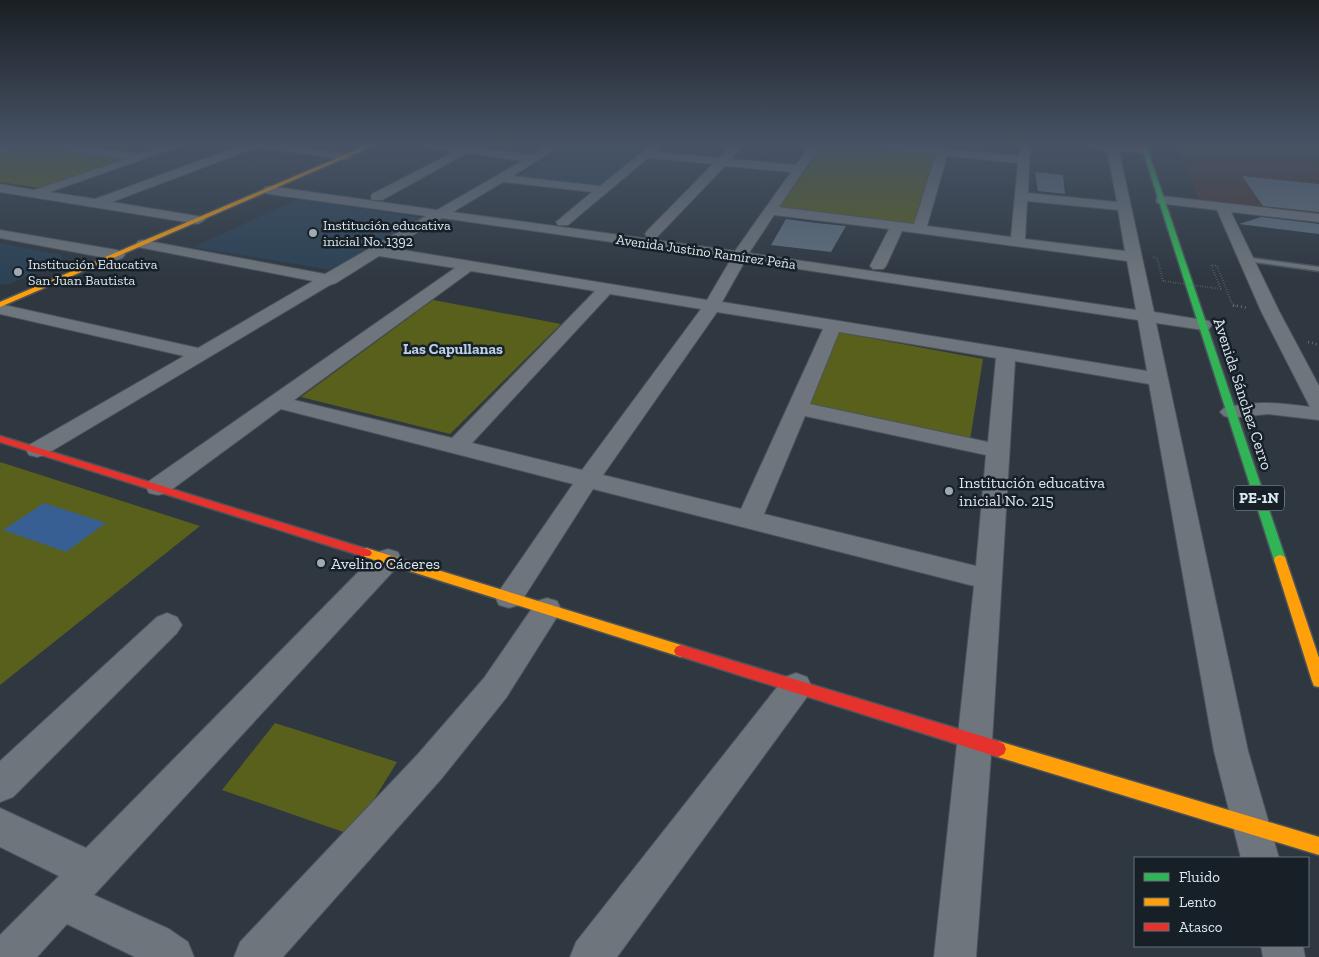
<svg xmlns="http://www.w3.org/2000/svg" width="1319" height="957" font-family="'Zilla Slab',serif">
	<rect width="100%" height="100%" fill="#2f3841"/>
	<path fill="#2c4255" d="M569 145H655L605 186 519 176Z
		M298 199 424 218 337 271 194 247Z
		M0 243 61 255 62 261 9 284 0 285Z"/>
	<path fill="#493936" d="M1176 145H1319V214L1199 200Z"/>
	<path fill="#59601b" d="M28 145H34L129 159 40 188 0 182V153Z
		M823 145H861L935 153 913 227 778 209Z
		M433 300 561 324 450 434 301 397Z
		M837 332 983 359 970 440 804 407Z
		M0 462 200 526 0 685Z
		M275 723 397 762 352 835 222 790Z"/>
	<path fill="#385f93" d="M44 503 106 523 66 552 3 530Z"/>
	<path fill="#5f707e" d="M1035 172 1063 175 1065 194 1038 191Z
		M1242 176 1319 184V212L1263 206Z
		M1261 217 1319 224V234L1239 224Z
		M786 219 816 223 846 226 831 252 771 245Z"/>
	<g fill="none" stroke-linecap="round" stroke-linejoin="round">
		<defs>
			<path id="lane" d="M1244 257 1319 267V271L1247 261 1243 259Z"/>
			<path id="street" d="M4 145H22L0 153V147Z
				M46 145H78L139 154 166 145H183L50 192 95 199 242 145H288L347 154 353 157 347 160 257 147 112 202 203 217 205 220 198 224 0 192V184L34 190 126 159 51 148Z
				M423 145H457L532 155 548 145H562L513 176 600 186 651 145H663L656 152 719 158 731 145H743L731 159 796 165 810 145H821L779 207 914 224 936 154 875 148 870 145H912L1019 156 1020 145H1030L1028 193 1117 202 1107 150 1094 148 1093 146 1130 145 1149 148 1150 150 1149 152 1145 153 1119 151 1154 312 1203 320 1209 321 1212 325 1209 329 1203 330 1156 323 1248 751 1279 858H1241L1214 751 1149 384 1015 361 992 742 976 957H934L974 586 593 489 519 605 509 608 499 605 495 597 573 484 281 409 167 493 158 495 149 493 146 487 149 481 455 268 379 256 336 283 330 285 45 455 37 457 29 455 26 450 29 445 184 356 0 314V304L198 348 313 281 143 248 138 247 136 244 138 241 143 240 325 274 426 216 269 194 265 193 263 190 265 187 269 186 437 210 522 161 467 153 382 200H372L371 197 372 194 454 152 428 148ZM947 156 1018 163 1011 237 927 226ZM648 158 713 164 647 231 645 234 647 237H657L725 166 791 172 735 251 453 212 503 182 592 192 556 222 558 225H568ZM1027 201 1118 210 1125 251 1025 239ZM774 215 889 229 870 266 873 269H883L886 266 902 231 1127 261 1136 310 749 253ZM442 218 731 259 707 300 391 248ZM745 261 1138 320 1147 371 722 302ZM471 271 595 291 452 438 294 400ZM610 294 701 309 582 470 472 443ZM717 312 823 329 741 509 603 475ZM839 332 996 358 988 442 810 404ZM805 416 986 455 976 566 764 514Z
				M1162 196 1319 214V222L1231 212 1279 311 1319 386V420L1268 414 1231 418 1224 416 1220 412 1224 408C1253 400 1280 403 1310 407L1261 311 1217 210 1157 203 1156 200 1157 197Z
				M0 230 117 250 122 252 125 255 122 258 117 260 0 238Z
				M388 549 398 552 401 559 398 566 94 895 169 929 188 942 194 957H135L67 924 37 957H0V935L59 876 0 847V808L86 848 378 552Z
				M547 598 557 601 561 609 557 617 506 698 442 778 283 957H234L240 942 418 754 484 678 537 601Z
				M167 613 177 617 182 625 177 633 13 797 0 802V761L157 617Z
				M796 673 807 677 812 687 807 697 617 957H570L576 942 785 677Z
				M1261 946H1303L1305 957H1263Z"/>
			<path id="fast" d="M1141 145H1146L1286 560 1285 563H1275L1274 560Z"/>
			<path id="slow" d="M368 145H375L0 307V302Z
				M366 548 681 645 686 647 688 651 686 655 681 657 362 556 360 553 362 550Z
				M1280 555 1285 557 1286 560 1319 658V687L1314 686 1312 681 1274 560 1275 557Z
				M998 741 1319 837V855L998 757 992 754 990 749 992 744Z"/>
			<path id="jam" d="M0 436 370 550 372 553 370 556H362L0 442Z
				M681 645 998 741 1004 744 1006 749 1004 754 998 757 676 655 674 651 676 647Z"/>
		</defs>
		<use href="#lane" stroke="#4b545b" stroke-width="3"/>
		<use href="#street" stroke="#4b545b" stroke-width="2"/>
		<use href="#fast" stroke="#4b545b" stroke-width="3"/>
		<use href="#slow" stroke="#4b545b" stroke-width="3"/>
		<use href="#jam" stroke="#4b545b" stroke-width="3"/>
		<path stroke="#686e75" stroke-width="2" stroke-dasharray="0.5 2" stroke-linecap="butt" d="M1153 257 1157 258 1163 281
			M1221 289 1211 265 1217 266 1233 306H1237"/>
		<path stroke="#686e75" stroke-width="2.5" stroke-dasharray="1 3" stroke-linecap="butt" d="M1233 305 1248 308
			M1308 342 1319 345"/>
		<use href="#lane" fill="#6e757c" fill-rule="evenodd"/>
		<use href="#street" fill="#6e757c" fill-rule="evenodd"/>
		<use href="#fast" fill="#30b455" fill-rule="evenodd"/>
		<use href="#slow" fill="#ff9f0a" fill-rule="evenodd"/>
		<use href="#jam" fill="#e5322d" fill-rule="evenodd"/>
		<path stroke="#686e75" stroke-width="2" stroke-dasharray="0.5 2" stroke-linecap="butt" d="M1163 281 1221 289"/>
	</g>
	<linearGradient id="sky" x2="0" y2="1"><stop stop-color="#1a1f24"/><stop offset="0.52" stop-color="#475365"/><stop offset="1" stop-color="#475365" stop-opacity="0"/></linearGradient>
	<rect width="1319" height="279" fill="url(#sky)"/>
	<g fill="#9faab3" stroke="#172027" stroke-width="2">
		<circle cx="313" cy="233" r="5"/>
		<circle cx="18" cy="272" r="5"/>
		<circle cx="949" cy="491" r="5"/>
		<circle cx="321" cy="563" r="5"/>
	</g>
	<g text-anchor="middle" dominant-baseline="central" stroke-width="5" stroke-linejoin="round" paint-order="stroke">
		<g font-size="14" fill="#dce7f1" stroke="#172027" text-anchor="start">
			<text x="323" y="225">Institución educativa<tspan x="323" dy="16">inicial No. 1392</tspan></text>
			<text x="28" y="264">Institución Educativa<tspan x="28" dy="16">San Juan Bautista</tspan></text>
		</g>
		<g font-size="14" fill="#dce7f1" stroke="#172027">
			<text transform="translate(706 252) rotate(8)">Avenida Justino Ramírez Peña</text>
		</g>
		<g font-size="15" font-weight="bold" fill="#bbd1e5" stroke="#172027">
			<text x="453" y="349">Las Capullanas</text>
		</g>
		<rect fill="#172027" stroke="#a1abb4" stroke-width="1" x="1234" y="485.5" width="50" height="25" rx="4"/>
		<g font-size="15" font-weight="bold" fill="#dce7f1">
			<text x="1259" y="498">PE-1N</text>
		</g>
		<g font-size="16" fill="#dce7f1" stroke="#172027">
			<text transform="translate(1243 394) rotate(72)">Avenida Sánchez Cerro</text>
		</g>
		<g font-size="16" fill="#dce7f1" stroke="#172027" text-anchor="start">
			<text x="959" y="482">Institución educativa<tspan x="959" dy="18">inicial No. 215</tspan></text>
			<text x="331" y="563">Avelino Cáceres</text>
		</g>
	</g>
	<rect x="1134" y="857" width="175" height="90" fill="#172027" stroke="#667078"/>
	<rect x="1144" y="873" width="25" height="8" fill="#30b455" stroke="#667078"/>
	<text x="1179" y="882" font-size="15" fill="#dce7f1">Fluido</text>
	<rect x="1144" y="898" width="25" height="8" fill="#ff9f0a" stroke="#667078"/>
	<text x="1179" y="907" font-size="15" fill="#dce7f1">Lento</text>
	<rect x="1144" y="923" width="25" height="8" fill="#e5322d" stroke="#667078"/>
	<text x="1179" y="932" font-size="15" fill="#dce7f1">Atasco</text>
</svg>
